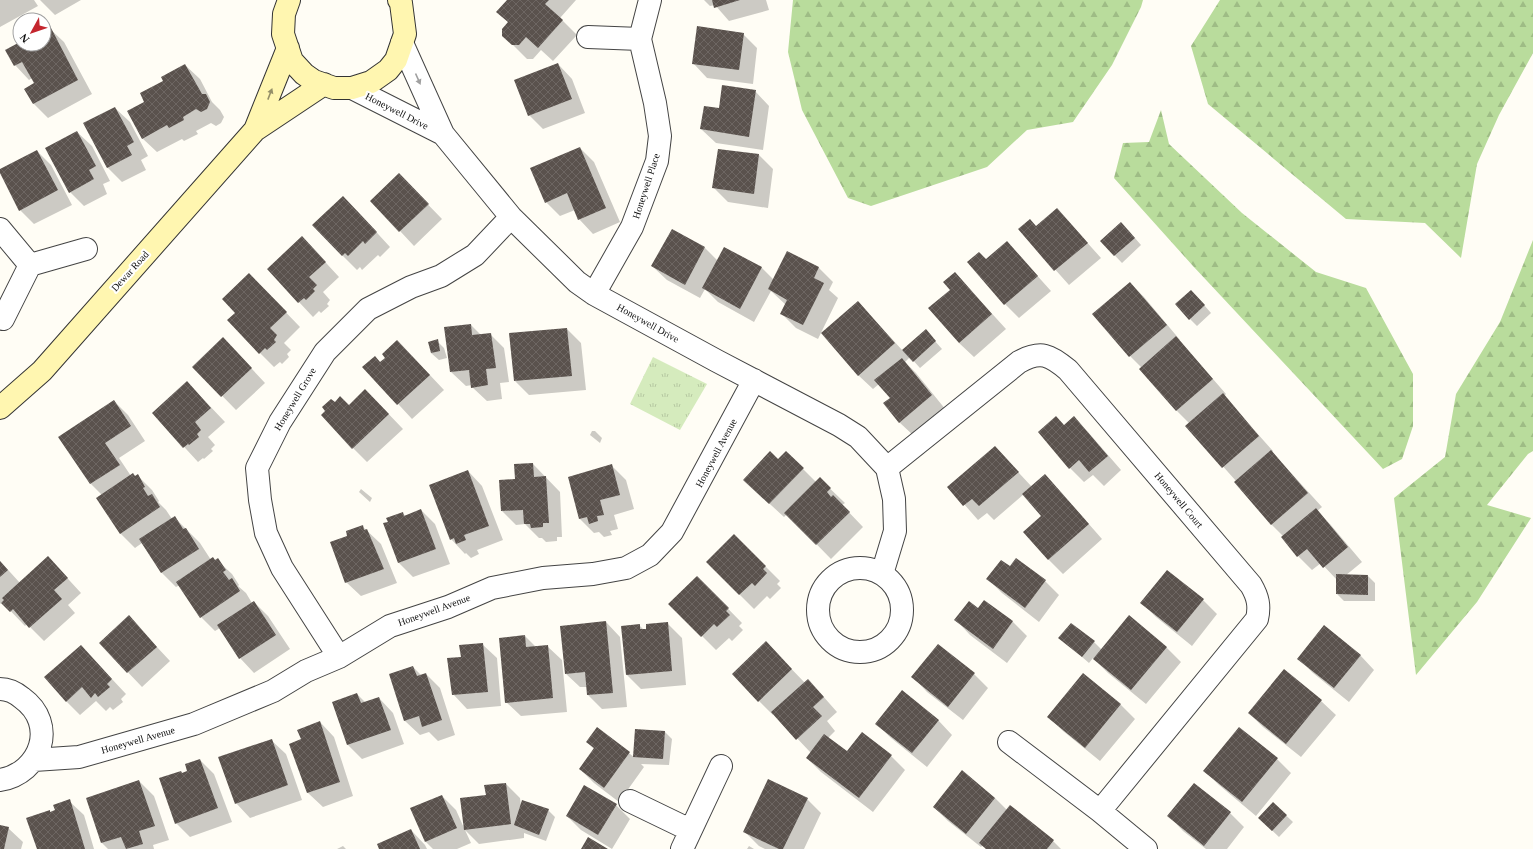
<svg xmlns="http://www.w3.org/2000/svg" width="1533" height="849" font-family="Georgia,serif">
	<defs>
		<pattern id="grass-tufts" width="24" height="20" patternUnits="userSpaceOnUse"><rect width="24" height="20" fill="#d5ebbd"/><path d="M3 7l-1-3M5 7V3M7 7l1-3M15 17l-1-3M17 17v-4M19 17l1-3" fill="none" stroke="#b6c8a1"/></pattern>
		<pattern id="forest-firs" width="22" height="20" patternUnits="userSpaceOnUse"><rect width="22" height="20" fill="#b9dc9c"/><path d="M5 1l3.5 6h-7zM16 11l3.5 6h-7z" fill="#9ebc85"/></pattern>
		<pattern id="building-cross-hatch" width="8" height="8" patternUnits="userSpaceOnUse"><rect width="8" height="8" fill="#5a524d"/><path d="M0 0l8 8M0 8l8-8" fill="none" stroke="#6d6662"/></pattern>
	</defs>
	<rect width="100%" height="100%" fill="#fffdf5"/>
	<path fill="url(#grass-tufts)" d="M653 357 707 384 680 430 630 404Z"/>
	<path fill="url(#forest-firs)" d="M793 0H1143L1141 7 1112 65 1073 122 1027 130 987 167 871 206 848 198 802 110 788 52Z
		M1220 0H1533V53L1499 115 1477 164 1461 258 1425 223 1346 219 1208 104 1191 46Z
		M1161 110 1169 144 1242 213 1316 272 1366 288 1413 374V426L1402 459 1383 469 1193 266 1114 178 1123 143 1149 142Z
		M1533 240V451L1528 454 1487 505 1531 518 1477 602 1416 675 1394 498 1445 457 1456 394 1500 322Z"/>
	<path fill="#0003" d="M0 0H34L38 6 0 27Z
		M40 0H81L55 15Z
		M508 0H576L560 18 577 35 553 61 541 50 533 59H527L503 35 509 23 498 12Z
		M704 0H766L769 10 729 21 715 5 710 6Z
		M49 28 64 42 92 94 48 118 34 104 26 89 35 84 32 78 29 80 15 65 20 44H44V31Z
		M743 34 757 48 753 84 707 78 693 63Z
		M558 64 572 79 585 113 543 129 529 115Z
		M185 65 200 79 212 102 220 110 224 117 221 123 216 126 211 123 196 131 198 134 184 141 182 139 157 152 142 138 164 81Z
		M755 91 769 106 763 150 716 143 701 129 720 109Z
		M115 108 130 122 148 156 141 160 146 170 122 182 108 168 85 124Z
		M77 132 92 146 110 181 103 184 107 194 84 206 70 192Z
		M580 148 594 162 620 222 593 234 579 219 575 210 560 216 546 202Z
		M37 151 51 165 72 205 34 224 20 210 0 170Z
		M759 155 773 169 768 208 728 202 714 188Z
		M413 189 442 219 414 246 400 231Z
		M1057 209 1101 258 1069 285 1019 229 1036 227Z
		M357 211 390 247 380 257 378 255 362 270 360 267 357 270 342 255Z
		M672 230 705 248 718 261 725 248 762 268 774 280 788 252 819 268 833 282 829 290 838 298 818 339 796 328 781 313 786 305 771 291 754 322 718 302 705 289 700 298 667 280 652 266Z
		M1128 230 1141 245 1122 263 1101 241Z
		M1007 242 1051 291 1019 318 1005 304 986 260Z
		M316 252 339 277 323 292 330 300 327 304 329 306 321 313 319 311 313 317 268 269Z
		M955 273 1006 329 974 357 959 343 951 290Z
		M249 274 300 327 284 343 291 350 287 354 289 357 282 364 280 362 274 367 260 353Z
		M1130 283 1144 297 1180 340H1179L1226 394 1224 396 1273 451 1272 452 1322 507 1317 511 1330 524 1362 562 1345 576H1368L1375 583V601H1344L1337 594V580L1321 563 1312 570 1298 556 1284 537 1271 524 1236 481 1187 426 1189 423 1177 411 1140 369 1142 368 1130 356Z
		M1198 298 1211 313 1197 326 1190 319Z
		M858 302 903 351 926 331 942 349 920 368 910 357 905 362 916 373 946 410 914 436 899 422 891 398 879 384 873 389 858 375Z
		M471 325 481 335 490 334 504 348 509 382 500 383 502 399 487 401 472 387V385L466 386 451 372Z
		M567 329 581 343 586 390 529 395 515 381Z
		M437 341 444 348 447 358 439 360 431 353Z
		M237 353 265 383 236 410 194 367Z
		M412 356 444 390 412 419 364 367 375 357 381 363Z
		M187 382 225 422 208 437 215 445 211 449 213 451 204 459 203 458 198 462 153 413Z
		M114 401 128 415 145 441 119 458 131 476 135 477 138 476 152 490 159 501 158 502 166 510 172 519 175 518 200 543 211 560 216 561 217 560 232 574 239 585 238 586 246 593 252 603 254 602 268 616 290 649 254 673 240 658 220 628 215 631 201 617 180 585 176 587 162 573 142 543 135 548 120 533 102 495 91 484 60 437Z
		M335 403 349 406 380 405 403 429 367 462 353 448Z
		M1074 418 1088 432 1121 470 1104 486 1093 475 1084 482 1070 468Z
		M592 431H595L602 438 600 443 590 435Z
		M995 447 1032 487 1045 475 1059 490 1102 539 1063 574 1048 559 1042 516 1024 494 994 520 987 513 978 520 949 487Z
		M786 452 816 482 820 479 845 503 842 505 863 527 831 559 787 514 784 517 759 494 778 460Z
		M533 464 560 492 562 537H557V541L546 542 542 538H539L525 524 516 525 502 511Z
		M612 466 626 480 634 509 614 515 618 529 610 531 612 535 604 537 599 532 594 533 580 519 569 478Z
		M468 471 482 486 503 540 477 550 479 554 471 558 466 553 465 554 451 539Z
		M361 489 372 498 370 502 359 492Z
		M421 510 435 524 450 564 413 577 399 563 384 524 402 513 406 516Z
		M362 526 381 544 397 583 361 596 346 582Z
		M734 535 780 581 777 584 781 588 770 599 767 596 754 609 707 562Z
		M48 557 81 593 68 605 75 613 44 641 27 624 25 626 2 602 0 604V561L20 583Z
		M1011 568 1045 581 1059 595 1039 622 1002 593 988 579Z
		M697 577 742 623 739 626 743 630 732 641 729 638 716 650 670 604Z
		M1203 600 1217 614 1192 646 1156 617 1142 603Z
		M984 601 1013 622 1027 636 1007 663 970 635 956 620 978 609Z
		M129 617 170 661 142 687 100 643Z
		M606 622 620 637 627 707 602 709 588 695 587 687H580L565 673Z
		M667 623 682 638 686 685 641 689 627 675 639 625 644 630Z
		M525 636 536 647 547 646 562 660 567 712 521 716 506 702Z
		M1060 638 1094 642 1102 650 1166 647 1181 662 1146 704 1108 673 1093 658 1089 663Z
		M482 644 497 658 501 706 467 709 453 694 462 658Z
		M1360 655 1374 670 1349 702 1313 673 1299 659Z
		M780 657 805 683 822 695 837 712 827 721 835 731 828 738 847 753 891 756 905 770 873 812 821 772 807 758 811 753 774 714 773 715 759 701Z
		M95 661 126 694 121 699 123 702 113 710 110 707 106 711 96 701 80 715 66 701Z
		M413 667 421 675 426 674 440 688 455 735 438 741 429 732 420 735 405 721 390 675Z
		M1284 670 1321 701 1336 715 1301 757 1263 727 1249 713Z
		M974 674 988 688 963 720 927 692 913 677Z
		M1083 674 1121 705 1135 719 1100 761 1063 731 1048 716Z
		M357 694 366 703 379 698 393 713 404 744 362 759 348 745Z
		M938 720 952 735 927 767 891 738 877 724Z
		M320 722 334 737 353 796 323 807 308 793 290 744 302 740Z
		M597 729 634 757 636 730 665 732 672 739 669 765 641 764 644 767 619 802 594 783 580 769 594 749 587 742Z
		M271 740 286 754 302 800 250 818 236 803Z
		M1277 759 1291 773 1256 816 1219 785 1205 771Z
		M200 760 214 774 232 822 190 837 176 823 182 774 189 772Z
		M962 772 995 798 1007 810 1053 841 1061 849H986L983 845 981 847 948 821 934 807Z
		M139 781 154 796 169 840 153 845 154 849H108L102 843Z
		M506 784 520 798 521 806 548 810 555 817 546 841 524 833V838L479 844 465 830 471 843 457 849H433L426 842 411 809 442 796 456 810 464 828 487 796Z
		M807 799 821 813 804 849H765L759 846 745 832Z
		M69 801 84 815 94 849H38L49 811 51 813 57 811Z
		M1273 803 1293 822 1279 837 1259 818Z
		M616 805 630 819 612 849 581 830 567 816Z
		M1230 813 1244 827 1227 849H1206L1183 831 1169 816Z
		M0 826 8 828 23 842 21 849H0Z
		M411 830 425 845 427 849H380Z
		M343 846 346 849H337Z
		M749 846 754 849H747Z"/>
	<path fill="url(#building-cross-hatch)" d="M507 0H549L545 4 563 20 538 48 526 37 519 45H512L502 36V29L508 22 496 12Z
		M712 0H740L714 8Z
		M50 26 78 80 33 104 24 89 34 83 22 62 14 66 5 50 20 42V44H44V29Z
		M697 26 744 33 739 70 692 64Z
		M558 63 572 99 528 116 514 80Z
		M185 64 202 94H206L210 102 207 109 201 112 196 109 183 117 184 120 169 128 167 125 142 139 127 111 144 102 140 93 163 81 161 77Z
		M722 85 756 90 749 137 700 129 704 106 719 108Z
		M115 107 134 142 127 146 132 155 107 168 83 123Z
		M77 131 96 166 89 170 94 179 69 193 45 148Z
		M580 147 606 208 578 220 567 193 545 203 530 168Z
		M718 149 759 154 754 194 712 188Z
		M37 150 58 190 19 211 0 173V169Z
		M399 173 429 204 399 232 370 201Z
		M343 196 377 232 365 244 363 241 348 256 345 253 342 256 312 225Z
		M1057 208 1088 243 1054 271 1018 229 1030 219 1036 226Z
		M1121 222 1135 238 1114 256 1100 241Z
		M672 229 705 247 685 285 651 266Z
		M302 236 326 262 309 277 317 285 313 289 315 291 306 300 304 298 298 303 267 269Z
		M1007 241 1038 276 1004 305 967 262 979 252 986 259Z
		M724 247 762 267 740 309 702 288Z
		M787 251 819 267 814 278 824 283 803 325 780 314 787 300 768 289Z
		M955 272 992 314 959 343 928 308 950 290 943 282Z
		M249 273 287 312 270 328 277 335 274 340 276 342 267 350 265 348 259 354 227 320 235 313 222 299Z
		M1130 282 1167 325 1129 357 1092 314Z
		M1191 290 1205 305 1189 320 1175 304Z
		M858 301 895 343 858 376 821 333Z
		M471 324 472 335 491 333 496 368 486 369 488 385 471 388 469 370 450 372 444 327Z
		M567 328 572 376 514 381 509 333Z
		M926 329 936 341 913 362 902 350Z
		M1176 336 1213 379 1176 411 1139 369Z
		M223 337 252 368 221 397 192 367Z
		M438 339 440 351 431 353 428 342Z
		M397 340 430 375 397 405 362 367 375 356 380 362 385 358 382 354Z
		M902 358 932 395 899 423 883 403 890 398 874 380Z
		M187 381 211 408 195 422 201 430 197 434 199 437 189 445 188 444 183 448 152 413Z
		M365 389 389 414 352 449 321 415 325 411 322 407 331 399 335 402 340 396 349 405Z
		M1223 393 1259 436 1222 468 1185 426Z
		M114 400 131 426 105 443 120 465 90 484 58 437Z
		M1056 416 1064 425 1074 416 1108 456 1089 472 1079 460 1069 469 1038 432Z
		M995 446 1019 472 979 506 972 499 963 506 947 487Z
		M1271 450 1308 493 1271 525 1234 482Z
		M770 451 778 459 786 451 804 468 769 504 743 480Z
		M533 463 534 477 546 476 549 523H543V527L531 528 530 524H524L523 510 501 511 499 480 515 479 514 464Z
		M612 464 620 495 600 500 604 515 597 516 598 521 589 524 587 517 579 519 568 477Z
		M468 470 489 526 464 535 466 540 456 544 454 538 450 540 429 485Z
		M133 473 135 476 138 474 145 487 143 488 148 496 152 494 160 507 120 534 96 498Z
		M1045 474 1089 524 1048 560 1023 532 1041 516 1022 494Z
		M820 477 831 488 827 492 831 497 833 495 850 512 816 545 784 513Z
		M1316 508 1348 547 1323 568 1307 549 1297 557 1281 537Z
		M421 509 436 549 398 563 383 523 388 522 386 518 403 512 404 516Z
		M175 516 183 529 186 528 199 549 161 573 139 539Z
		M363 525 364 530 367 529 384 569 345 583 330 542 347 536 346 531Z
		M734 534 766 566 763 569 767 573 755 586 752 583 739 595 706 562Z
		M48 556 68 578 54 590 62 599 29 628 13 609 10 612 1 603 4 600 2 598Z
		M213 557 215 560 218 558 226 570 223 572 229 580 232 578 240 591 200 618 176 582Z
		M1016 558 1046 580 1025 608 986 579 1001 560 1010 566Z
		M0 561 8 570 0 577Z
		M1167 570 1204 599 1177 632 1140 603Z
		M1336 574 1368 575V595L1336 594Z
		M697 576 729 608 726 611 730 615 717 627 714 624 701 637 668 604Z
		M984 600 1013 621 993 649 954 620 969 601 978 608Z
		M254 601 276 635 239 659 217 625Z
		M129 615 157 647 127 673 99 643Z
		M1129 615 1167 647 1131 690 1093 659Z
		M606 621 613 693 587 695 585 672 565 674 560 626Z
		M668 622 672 671 626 675 621 626 640 624V629H646V624Z
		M1071 623 1095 641 1082 657 1058 638Z
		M1324 625 1361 655 1334 688 1297 659Z
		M525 635 526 647 548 645 553 698 505 703 499 638Z
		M766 641 792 669 758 702 732 674Z
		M483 643 488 692 452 695 447 658 461 657 459 645Z
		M938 644 975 673 948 707 911 677Z
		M81 645 112 679 107 684 110 687 98 697 95 693 91 698 82 687 66 702 44 677Z
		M413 666 417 676 426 673 442 720 422 727 419 716 404 721 389 674Z
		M1284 669 1322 700 1286 744 1248 713Z
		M1083 673 1121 704 1085 748 1047 717Z
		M808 679 824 697 813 707 822 716 796 740 771 712Z
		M902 690 939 720 912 753 875 724Z
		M357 693 361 703 379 697 391 730 347 745 332 702Z
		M320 721 340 782 307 793 289 744 301 739 297 730Z
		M597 727 630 752 604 788 579 769 594 748 586 742Z
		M1239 727 1278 758 1242 802 1203 771Z
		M635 729 665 731 663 759 633 757Z
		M862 732 892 755 859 798 806 758 824 734 847 751Z
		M272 739 288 785 235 804 218 757Z
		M200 759 218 808 175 824 159 778 181 771 182 773 187 771 185 764Z
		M962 770 995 798 966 834 933 807Z
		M768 779 808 798 783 849H779L743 832Z
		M139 780 155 826 139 831 143 844 126 849 121 837 101 843 86 798Z
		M506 783 511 824 464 830 460 798 486 795 484 785Z
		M1194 783 1231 812 1204 846 1167 816Z
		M584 785 617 804 598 835 566 816Z
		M442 795 457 828 425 842 410 808Z
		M70 799 85 849H37L26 818 50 810V812L55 810 53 805Z
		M522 800 549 809 539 835 514 825Z
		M1273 802 1287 815 1272 831 1258 818Z
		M1010 805 1054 840 1047 849H986L979 843Z
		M0 825 9 827 4 849H0Z
		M411 829 420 849H379L377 844Z
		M588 837 608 849H581Z"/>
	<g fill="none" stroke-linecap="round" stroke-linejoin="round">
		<defs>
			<path id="street" d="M588 37 640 39
				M402 43 443 134 511 217 577 282 594 294 717 361 839 425 858 437 887 468 894 499 895 531 882 574
				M352 88 443 134
				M0 229 30 265
				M594 294 632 227 657 161 660 136 655 103 640 39 650 0
				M3 319 30 265 86 249
				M887 468 1019 362C1041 350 1050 355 1068 370L1251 585C1258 597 1260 606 1257 619L1100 811
				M818 610a42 42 0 1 1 84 0a42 42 0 1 1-84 0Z
				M339 657 282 568 266 533 260 500 257 468 280 422 325 352 368 309 411 287 441 276 475 255 511 217
				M0 689C8 689 16 693 22 698 58 724 41 773 0 780
				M1009 742 1100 811 1146 849
				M34 760 79 757 194 724 273 691 306 671 339 657 390 626 448 607 492 588 543 578 593 574 626 568 650 555 672 532 754 380
				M630 801 690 830
				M682 849 721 766"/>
			<path id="secondary" d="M289 0 284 14 283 34 292 61 304 74 314 81 334 88H352L371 82 388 70 396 60 405 34 401 3 399 0
				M255 130 288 48
				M0 408 42 371 255 130 324 84"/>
		</defs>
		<use href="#street" stroke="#444" stroke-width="24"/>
		<use href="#secondary" stroke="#333" stroke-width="24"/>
		<use href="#street" stroke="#fff" stroke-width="22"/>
		<use href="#secondary" stroke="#fff6b0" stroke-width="22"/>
	</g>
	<defs><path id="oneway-solid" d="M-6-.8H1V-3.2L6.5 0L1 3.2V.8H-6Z"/></defs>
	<use fill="#a0a0a0" href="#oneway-solid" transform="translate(418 79) rotate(66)"/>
	<use fill="#948f68" href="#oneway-solid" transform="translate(270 94) rotate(-69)"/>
	<g text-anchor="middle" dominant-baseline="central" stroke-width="4" stroke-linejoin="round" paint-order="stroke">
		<g font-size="10" fill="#111" stroke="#fff">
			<text transform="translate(397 111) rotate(27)">Honeywell Drive</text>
			<text transform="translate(646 186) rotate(-72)">Honeywell Place</text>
			<text transform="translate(130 271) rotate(-48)">Dewar Road</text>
			<text transform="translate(648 323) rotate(29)">Honeywell Drive</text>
			<text transform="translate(295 399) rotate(-59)">Honeywell Grove</text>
			<text transform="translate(716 453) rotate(-62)">Honeywell Avenue</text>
			<text transform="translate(1179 500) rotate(50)">Honeywell Court</text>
			<text transform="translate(434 610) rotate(-20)">Honeywell Avenue</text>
			<text transform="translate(138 740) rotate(-16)">Honeywell Avenue</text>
		</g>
	</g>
	<g transform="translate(32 32) rotate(230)"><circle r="19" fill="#ffffff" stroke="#a0a0a0"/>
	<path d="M0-3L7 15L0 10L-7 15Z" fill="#c4262e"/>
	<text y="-6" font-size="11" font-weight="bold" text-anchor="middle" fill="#111111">N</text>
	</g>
</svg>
